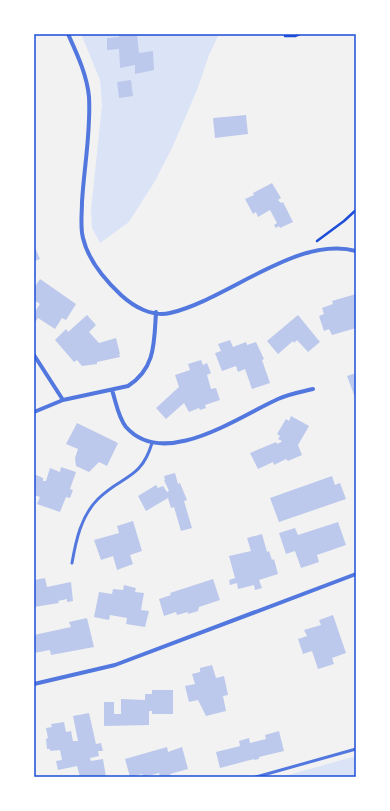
<svg xmlns="http://www.w3.org/2000/svg" width="390" height="811" font-family="'Varela Round',sans-serif">
	<rect width="100%" height="100%" fill="#f2f2f2"/>
	<path fill="#dbe4f7" d="M81 34H219L209 55 197 90 173 146 155 181 129 222 100 243 92 228 91 210 102 105 100 80Z
		M356 756V777H281Z"/>
	<path fill="#bdc9ec" d="M118 34H137L139 53 153 51 154 70 135 74V65L120 68 119 49 107 50V38L119 37Z
		M131 80 133 96 119 98 117 82Z
		M246 115 248 134 215 138 213 118Z
		M272 183 281 198 278 200 281 203 283 202 293 222 280 228 279 226 276 228 274 225 277 223 270 210 258 217 256 212 253 214 245 199 254 195 253 193Z
		M34 245 40 259 35 261 34 259Z
		M40 279 76 304 66 320 62 318 55 329 38 318 36 321 34 319V313L40 304 34 300V288Z
		M356 294V328L332 335 329 329 324 331 319 316 324 314 322 308 333 304 332 301Z
		M87 315 96 325 89 332 99 343 116 338 120 354H119L120 357 97 362V364L82 366 77 360 74 362 55 340 66 329 68 332Z
		M298 315 320 342 308 352 297 340 294 343 293 341 278 354 267 341Z
		M230 340 233 347 246 342 247 345 256 342 264 359 262 360 270 383 252 389 245 369 238 372 236 366 222 371 215 353 221 351 218 344Z
		M201 360 203 365 207 363 211 373 207 375 211 389 216 388 220 400 205 405 206 408 200 410 199 408 189 412 184 403 166 419 156 408 179 387 175 375 190 370 188 364Z
		M356 373V400L347 376Z
		M291 416 309 426 298 445 302 455 288 461 286 459 274 465 273 462 258 469 250 453 276 442 277 444 281 442 282 441 278 439 280 436 277 434 286 419 289 421Z
		M77 423 118 443 107 466 99 462 89 472 76 466 75 458 78 449 66 444Z
		M61 467 76 472 70 489 73 490 70 498 66 497 60 512 37 504 40 497 34 495V474L43 478V481H46L50 468 60 472Z
		M175 473 178 484 180 483 187 500 184 501 192 528 181 531 174 507 171 508 168 498 146 511 138 496 156 485 158 488 163 486 167 492 169 491 164 480H165L164 476Z
		M332 476 335 485 340 483 346 499 279 522 270 498Z
		M133 521 142 551 130 555 133 564 117 570 113 556 101 560 94 540 119 533 117 526Z
		M338 522 346 545 317 555 319 562 301 568 295 551 286 554 279 533 295 528 298 535Z
		M262 534 267 552 269 551 272 560 274 559 278 574 259 580 262 588 255 590 254 585 238 589 237 583 230 585 229 580 235 578 229 556 251 551 247 538Z
		M45 578 47 587 71 582 73 601 67 602V599L58 601 59 603 34 607V580Z
		M213 579 220 600 199 607 198 611 188 614V612L177 615 176 612 164 616 159 599 171 595 170 593Z
		M124 585 136 588 135 592 144 593 141 610 149 611 145 627 126 624 127 618 110 615 109 620 94 617 99 592 112 594 113 589 123 590Z
		M333 615 346 653 332 658 334 664 318 669 312 651 303 654 298 639 307 636 304 630 321 625 319 620Z
		M87 618 94 647 51 655 50 650 34 653V635L71 627 69 622Z
		M212 665 216 678 224 676 228 695 223 696 226 711 206 716 198 700 189 702 185 686 195 684 192 674 200 672V668Z
		M152 690H173V714H152V711H149V725L104 726V702H114V714H121V699L145 700V694H152Z
		M89 713 96 744 101 743 103 751H98L99 756 90 758 91 761 103 759 106 777H80L77 766 58 770 56 761 62 760 60 750 50 751V749H47L46 739 48 738 46 728 52 727 51 724 64 722 66 732 71 731 73 741H78L73 716Z
		M279 731 284 751 259 757V759L254 760V759L220 768 216 752 240 746 239 741 249 738 250 743 266 739 265 735Z
		M167 747 168 752 182 747 188 769 170 774 171 776 167 777H160L159 773 144 777 142 774 130 777 125 759Z"/>
	<g fill="none" stroke-linecap="round" stroke-linejoin="round">
		<path stroke="#1d4ed8" stroke-width="2.5" d="M285 34V36H295L300 34
			M317 241 344 221 356 210"/>
		<path stroke="#5277de" stroke-width="3" d="M72 563C76 540 81 516 98 499 122 475 141 480 152 443
			M256 777 356 749"/>
		<path stroke="#5277de" stroke-width="4" d="M68 34C77 54 87 75 89 97 91 132 84 167 82 202 82 214 80 227 83 238 88 260 105 280 121 295 134 307 152 317 170 313 227 300 297 235 356 251
			M34 355 63 400
			M112 390C116 402 118 417 126 427 164 470 238 417 278 399 289 394 301 392 313 389
			M34 412 63 400 128 386C156 368 154 342 156 312
			M34 684 115 665 356 574"/>
	</g>
	<rect width="390" height="811" fill="none" stroke="#ffffff" stroke-width="70"/>
	<rect x="35" y="35" width="320" height="741" fill="none" stroke="#1d4ed8" stroke-width="1.5"/>
</svg>
